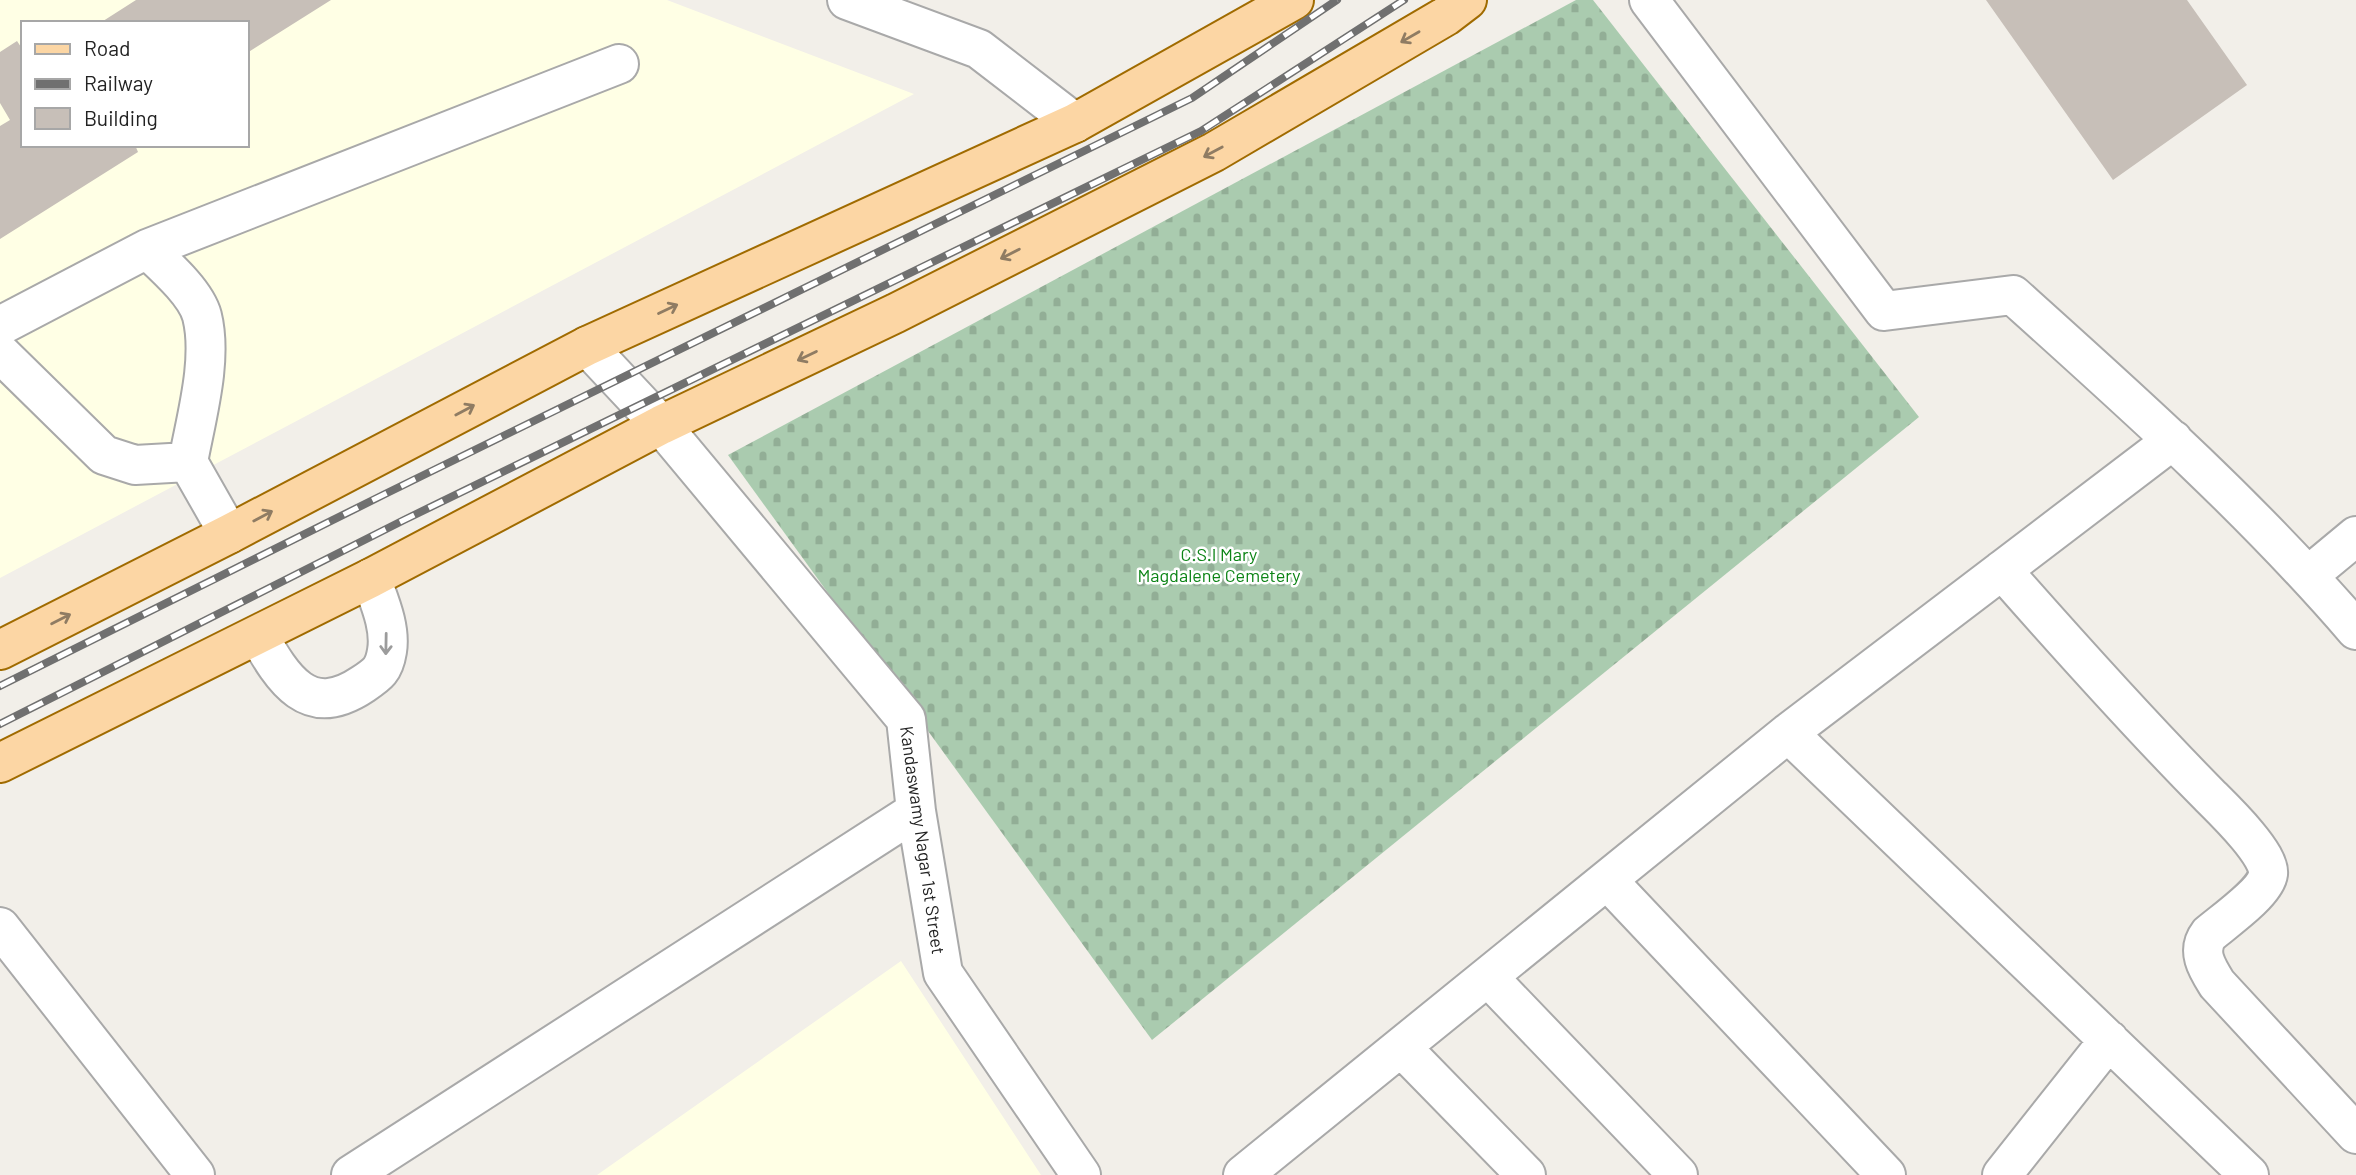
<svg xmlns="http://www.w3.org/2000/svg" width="2356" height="1175" font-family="Barlow,sans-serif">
	<defs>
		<pattern id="cemetery-stones" width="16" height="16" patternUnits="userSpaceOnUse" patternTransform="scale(1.75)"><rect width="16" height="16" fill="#aacbaf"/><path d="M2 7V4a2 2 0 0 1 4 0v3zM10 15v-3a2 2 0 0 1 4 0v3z" fill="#92ae96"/></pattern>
	</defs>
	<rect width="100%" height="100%" fill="#f2efe9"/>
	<path fill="#ffffe5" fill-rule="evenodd" d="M0 0H667L914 94 0 578ZM23 23H247V145H23Z
		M901 961 1041 1175H597Z"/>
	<path fill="url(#cemetery-stones)" d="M1576 0H1593L1919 417 1152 1040 728 455Z"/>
	<path fill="#c7bfb8" d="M136 0H331L247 53V23H100Z
		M1986 0H2187L2247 85 2113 180Z
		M17 41 23 50V145H135L138 152 0 239V126L10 120 0 103V52Z"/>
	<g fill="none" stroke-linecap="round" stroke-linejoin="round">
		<defs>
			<path id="minor" d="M847 0 979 49 1075 123
				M1649 0 1884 311 2013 295C2132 402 2251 508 2356 630
				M0 326 147 249
				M587 346 661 425 906 719 916 811 943 973 1081 1175
				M0 353 104 455 135 465 188 462 229 534
				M188 462C196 418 213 360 202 316 196 293 165 266 147 249L619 64
				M2002 570C2069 646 2137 722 2209 795 2223 809 2271 855 2268 874 2266 892 2223 922 2209 934 2196 951 2207 968 2217 984L2356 1134
				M2309 575 2356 536
				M258 635C283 679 308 721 363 684 378 674 384 670 387 651 391 627 379 601 371 578
				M1788 733 2249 1175
				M1607 880 1886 1175
				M0 927 195 1175
				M1488 977 1678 1175
				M1401 1047 1526 1175
				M351 1175 916 811
				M1243 1175 1788 733 2173 440
				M2002 1175 2109 1040"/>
			<path id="major" d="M0 650 229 534 587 346 1075 123 1294 0
				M0 763 371 578 661 425 896 313 1214 152 1446 16 1467 0"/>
		</defs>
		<use href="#minor" stroke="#a9a9a9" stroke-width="42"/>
		<use href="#major" stroke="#a06b00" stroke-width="42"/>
		<use href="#minor" stroke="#fff" stroke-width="38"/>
		<use href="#major" stroke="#fcd6a4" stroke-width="38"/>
		<defs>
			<path id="rail" d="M0 686 385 494 1192 98 1337 0
				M0 724 404 520 1201 131 1404 0"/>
		</defs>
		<use href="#rail" stroke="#707070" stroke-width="8"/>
		<use href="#rail" stroke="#fff" stroke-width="5" stroke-dasharray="16" stroke-linecap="butt"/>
	</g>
	<defs><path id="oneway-shaft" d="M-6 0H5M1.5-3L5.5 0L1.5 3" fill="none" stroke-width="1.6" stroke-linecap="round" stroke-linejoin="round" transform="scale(1.75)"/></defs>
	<g stroke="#8f7c63">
		<use href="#oneway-shaft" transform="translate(1410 37) rotate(150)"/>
		<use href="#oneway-shaft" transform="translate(1213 152) rotate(152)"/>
		<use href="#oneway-shaft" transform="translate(1010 254) rotate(153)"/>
		<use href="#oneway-shaft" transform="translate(668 309) rotate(-25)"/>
		<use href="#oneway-shaft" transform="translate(807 356) rotate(154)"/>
		<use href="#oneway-shaft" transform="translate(465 410) rotate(-28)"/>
		<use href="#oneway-shaft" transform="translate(263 516) rotate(-28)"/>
		<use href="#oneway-shaft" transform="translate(61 619) rotate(-27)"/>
	</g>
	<use stroke="#9c9c9c" href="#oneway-shaft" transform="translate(386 644) rotate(91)"/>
	<g text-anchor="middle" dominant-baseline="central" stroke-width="5" stroke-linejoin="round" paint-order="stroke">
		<g font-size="18" fill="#0c8416" stroke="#fff">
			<text x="1219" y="554">C.S.I Mary<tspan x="1219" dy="21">Magdalene Cemetery</tspan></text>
		</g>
		<g font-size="18" fill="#222" stroke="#fff">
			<text transform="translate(923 840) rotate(82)">Kandaswamy Nagar 1st Street</text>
		</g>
	</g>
	<rect x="21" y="21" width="228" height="126" fill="#ffffff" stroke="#a7a7a7" stroke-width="2"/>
	<rect x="35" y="44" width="35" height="10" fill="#fcd6a4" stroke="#a7a7a7" stroke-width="2"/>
	<text x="84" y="56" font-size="21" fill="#222222">Road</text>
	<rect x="35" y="79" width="35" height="10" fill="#707070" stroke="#a7a7a7" stroke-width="2"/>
	<text x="84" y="91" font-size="21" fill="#222222">Railway</text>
	<rect x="35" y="108" width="35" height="21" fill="#c7bfb8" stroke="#a7a7a7" stroke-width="2"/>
	<text x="84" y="126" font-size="21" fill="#222222">Building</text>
</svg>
